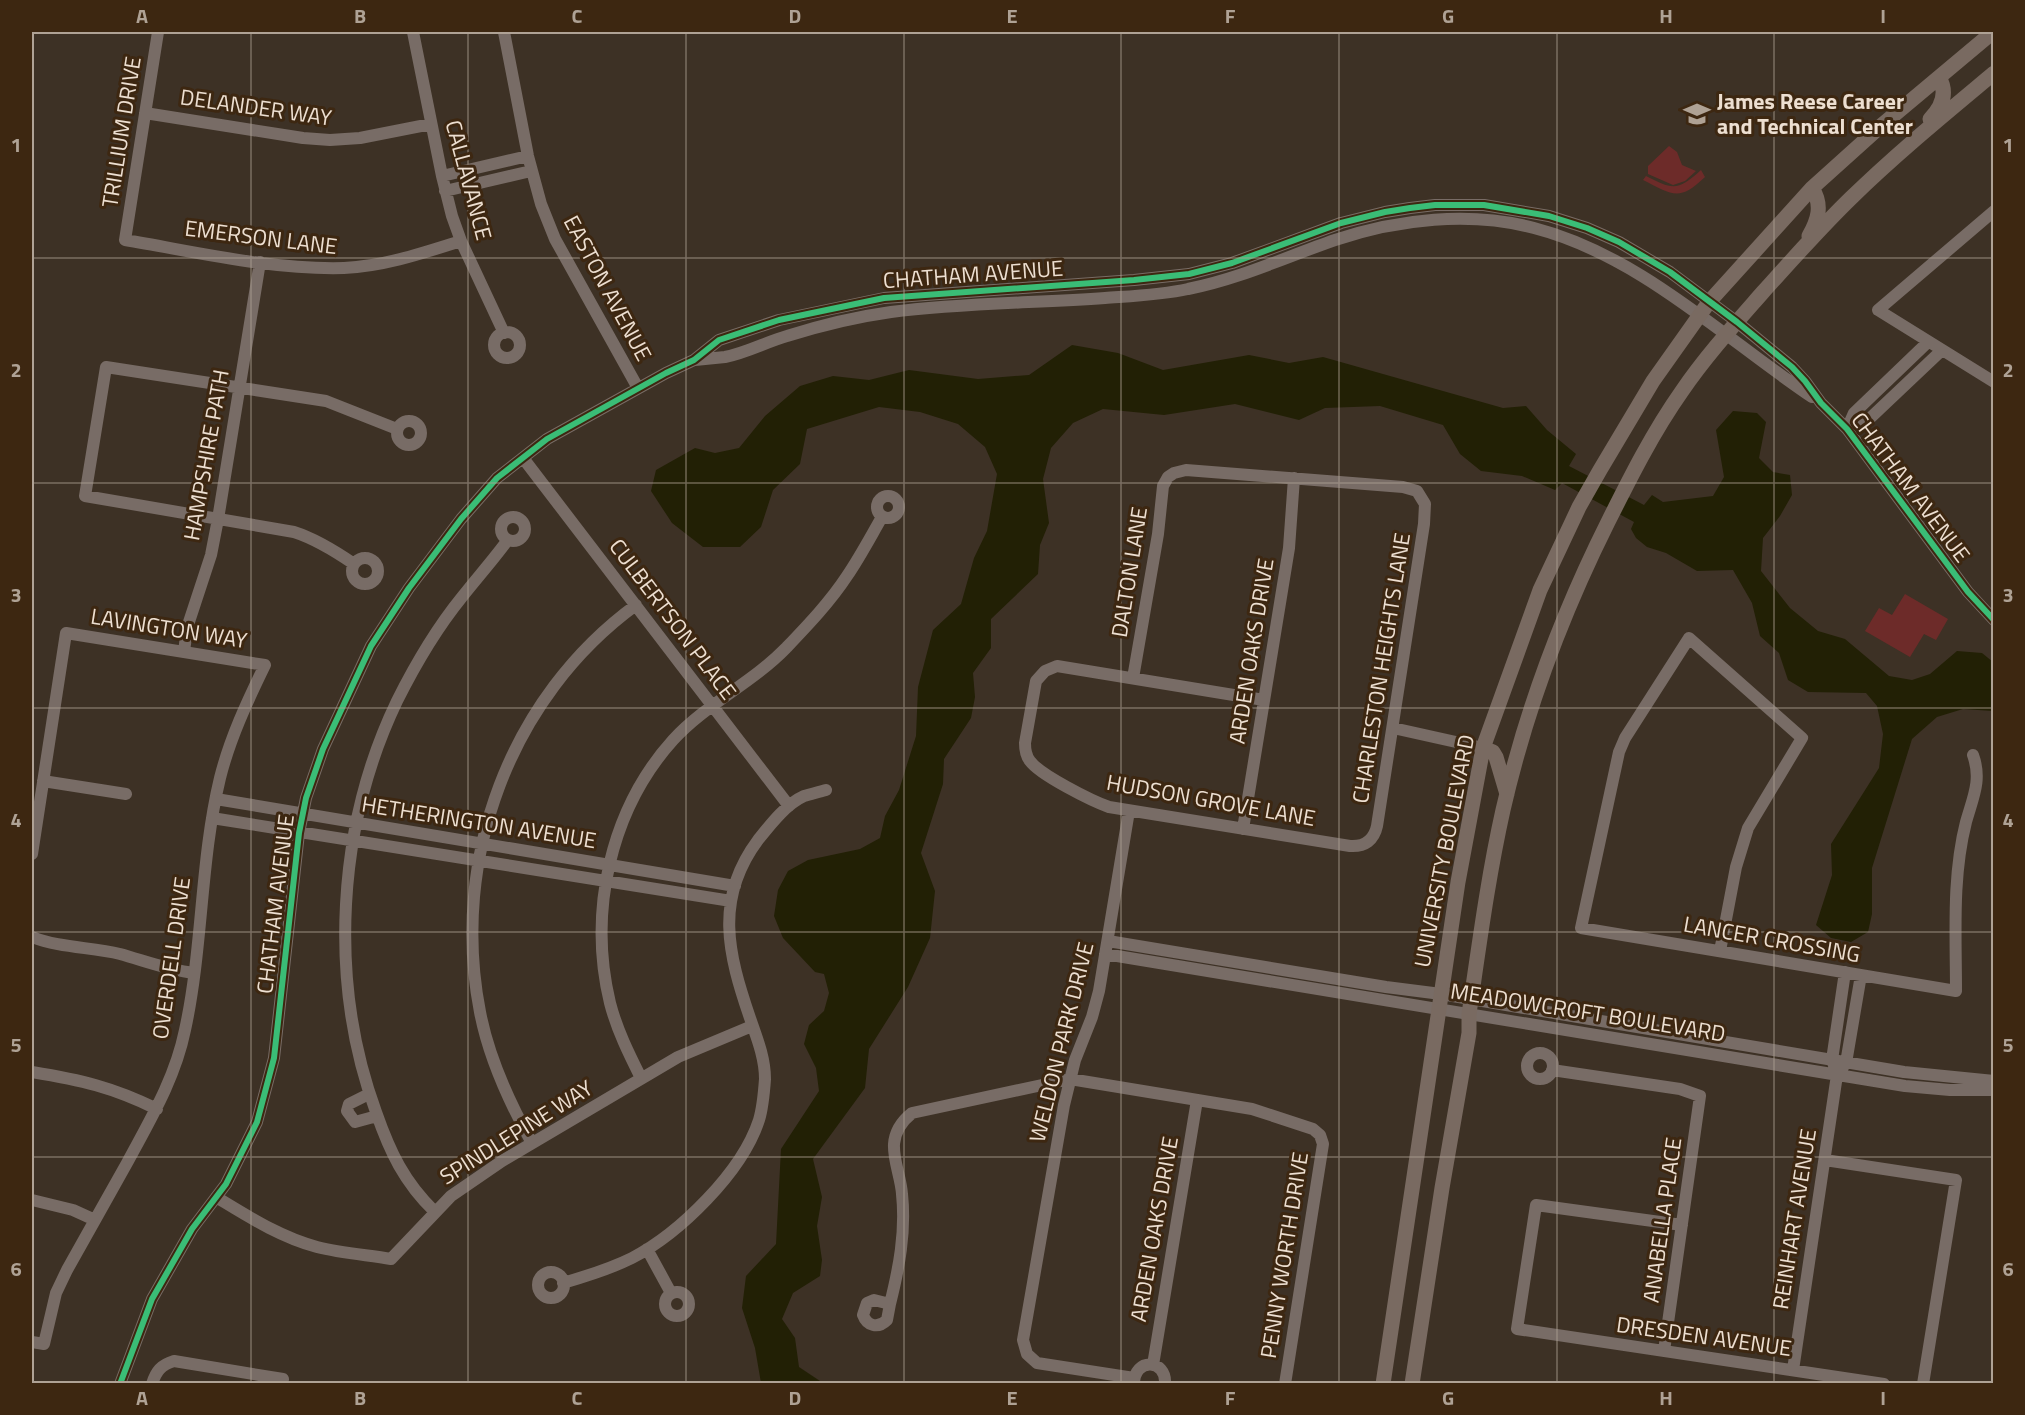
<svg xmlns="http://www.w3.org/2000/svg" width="2025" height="1415" font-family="'Titillium Web',sans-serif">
	<rect width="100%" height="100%" fill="#3d3125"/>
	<path fill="#6d2b29" d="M1669 146 1677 152 1682 165 1696 171 1685 181 1673 185 1648 174V166Z
		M1701 170 1705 177C1679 202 1673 195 1643 180L1646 176C1673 190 1678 191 1701 170Z
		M1905 594 1948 619 1936 640 1924 634 1910 657 1865 631 1879 608 1892 615Z"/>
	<path fill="#222005" d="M1072 345 1118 353 1163 370 1249 355 1289 363 1323 357 1503 408 1526 406 1547 430 1576 454 1569 466 1644 505 1652 495 1663 502 1713 496 1724 477 1716 430 1733 411 1757 413 1766 422 1759 458 1773 472 1790 475 1792 495 1780 516 1763 538 1761 571 1790 608 1818 631 1845 639 1889 676 1912 680 1930 674 1957 651 1982 653 1993 662V711L1963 709 1937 717 1912 739 1872 868V914L1868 932 1851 942 1831 938 1816 925 1832 875 1831 844 1879 768 1883 734 1877 706 1866 693 1808 692 1788 680 1779 653 1760 636 1752 603 1733 570 1697 571 1666 553 1647 547 1636 538 1631 529 1634 522 1562 483 1555 490 1522 476 1481 471 1460 454 1443 425 1380 406 1325 408 1299 420 1235 404 1164 415 1103 409 1073 423 1051 448 1043 479 1049 523 1040 545 1038 574 991 619V648L973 673 975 697 971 718 944 759 943 784 921 853 935 891 930 938 908 987 869 1049 865 1088 813 1159 822 1197 817 1226 822 1260 820 1276 793 1293 782 1319 795 1338 799 1367 823 1383H761L755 1348 742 1308 746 1276 776 1244 781 1149 819 1091 816 1068 804 1044 809 1025 824 1011 829 993 824 974 815 972 783 938 774 916 778 890 788 871 808 860 860 849 880 838 885 816 899 790 916 736 918 687 933 630 961 604 974 558 987 531 997 474 985 447 958 424 920 412 879 407 807 429 800 464 773 490 761 527 740 547H703L672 523 651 491 656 470 695 448 715 453 739 448 765 416 800 386 833 376 869 380 909 370 978 379 1029 375Z"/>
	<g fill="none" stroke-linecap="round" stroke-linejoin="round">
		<path stroke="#786c66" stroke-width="12" d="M158 32 125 240C197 252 271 270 344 268 385 266 423 253 461 241
			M413 32 442 176 452 216 461 241 504 333
			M504 32 528 156 541 204 555 239 638 388
			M145 113 303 138 330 140 360 138 431 124
			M442 176 528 156
			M445 191 531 171
			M1994 211 1878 310 1994 382
			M494 345a13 13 0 1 1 26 0a13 13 0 1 1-26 0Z
			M695 360C705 359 715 358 725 357 746 353 766 342 787 336 822 325 855 317 891 312 962 303 1034 303 1105 298 1133 296 1161 295 1188 289 1239 279 1286 257 1335 240 1398 219 1470 211 1534 228 1639 255 1724 338 1812 397
			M397 433a12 12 0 1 1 24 0a12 12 0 1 1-24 0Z
			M1847 429 1866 422 1941 351
			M1847 429 1854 413 1928 342
			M523 458 789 806
			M877 507a11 11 0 1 1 22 0a11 11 0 1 1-22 0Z
			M501 529a12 12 0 1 1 24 0a12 12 0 1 1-24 0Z
			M352 571a13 13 0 1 1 26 0a13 13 0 1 1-26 0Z
			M354 564C335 551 316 539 294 532L85 496 106 367 326 401 397 429
			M184 652 187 628 211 555 218 519 260 262
			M1133 678 1158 534 1163 486 1168 477 1174 473 1186 470 1403 487 1417 491 1425 504 1424 524 1377 826C1374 840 1365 847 1350 846L1109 807C1092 801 1040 775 1030 761 1026 756 1025 750 1025 743L1036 681 1045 671 1057 666 1264 700
			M1393 728 1483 748
			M43 781 126 794
			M216 799 735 886
			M1129 811 1099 991 1092 1017 1075 1060 1064 1105 1023 1340 1027 1354 1037 1363 1134 1378
			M212 818 731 901
			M1243 829 1289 548 1294 478
			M32 854 66 633 265 665C247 702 230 738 220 778 200 861 203 948 185 1030 175 1079 150 1120 127 1163 107 1199 87 1234 67 1270L56 1293 44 1344 32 1342
			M32 937C60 948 91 947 120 954 145 961 168 970 194 973
			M1108 941 1386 987 1441 994 1904 1072 1994 1081
			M1720 951 1736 867 1748 828 1802 738 1689 638 1625 738 1619 752 1581 928 1956 991C1956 934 1952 877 1966 822 1973 797 1982 780 1973 755
			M1105 954 1905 1086 1950 1090H1994
			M1527 1066a13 13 0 1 1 26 0a13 13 0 1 1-26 0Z
			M1835 1068 1832 1060 1845 972
			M1552 1070 1680 1089 1700 1096 1664 1351
			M32 1072C81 1080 112 1087 157 1109
			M641 1078C629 1054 617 1030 610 1003 588 912 610 810 673 740 706 704 752 683 786 648 807 626 830 602 847 576 860 557 871 536 882 517
			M369 1094 349 1104 347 1111 355 1122 377 1116
			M532 1143C509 1102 489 1059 480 1012 450 859 510 697 636 605
			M1825 1160 1956 1180 1923 1384
			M216 1197C249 1217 280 1237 317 1247 341 1253 367 1255 391 1259L451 1196 502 1161 678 1057 752 1026
			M32 1200 73 1210 95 1220
			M435 1212C404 1182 390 1152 376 1112 328 981 337 826 397 701 415 665 436 629 462 597 477 578 493 560 507 541
			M1682 1225 1536 1205 1517 1329 1884 1384
			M647 1249 671 1293
			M538 1285a13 13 0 1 1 26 0a13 13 0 1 1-26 0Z
			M563 1283C587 1276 610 1269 632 1258 680 1233 742 1172 759 1120 763 1107 764 1093 765 1079 765 1058 757 1038 750 1018 728 954 714 899 758 840 770 825 786 804 804 796 811 794 819 792 826 790
			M665 1304a12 12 0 1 1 24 0a12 12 0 1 1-24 0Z
			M874 1300 890 1304 887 1320C878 1329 867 1326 863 1315L867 1303Z
			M890 1304C899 1268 906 1232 902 1194 901 1178 893 1160 894 1144 895 1131 902 1121 912 1113L1070 1079 1252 1109 1313 1129 1320 1135 1323 1144 1285 1384
			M1153 1365 1197 1100
			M1793 1370 1837 1075 1846 1063 1861 975
			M120 1384 152 1299 192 1229 226 1184 257 1122 274 1058 299 833 306 798 323 749 371 646 409 588 461 519 497 478 547 439 666 373 694 360 719 340 779 320 884 298 1134 280 1189 274 1232 263 1341 223 1385 212 1410 208 1435 205H1484L1549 216 1587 228 1619 242 1670 272 1737 322 1792 367 1805 381 1821 403 1847 429 1968 592 1994 620
			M152 1384C156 1371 161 1365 174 1361L283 1379 282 1384
			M1134 1384C1134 1357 1167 1359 1165 1384"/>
		<path stroke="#796a61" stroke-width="15" d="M1930 119C1942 107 1948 93 1939 77
			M1809 236C1818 220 1823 205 1812 188
			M1483 748 1493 752 1496 757 1507 794
			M1383 1384 1458 882 1483 748 1540 590 1579 507 1600 470 1653 381 1709 302 1812 188 1882 125 1993 32
			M1412 1384 1442 1188 1469 1033V1014C1479 946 1488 877 1503 810 1526 710 1562 614 1608 522 1630 478 1653 432 1682 391 1706 356 1735 324 1763 292 1792 260 1820 228 1851 198 1896 154 1945 114 1994 73"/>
		<defs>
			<path id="cycleway" d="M120 1384 152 1299 192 1229 226 1184 257 1122 274 1058 299 833 306 798 323 749 371 646 409 588 461 519 497 478 547 439 666 373 694 360 719 340 779 320 884 298 1134 280 1189 274 1232 263 1341 223 1385 212 1410 208 1435 205H1484L1549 216 1587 228 1619 242 1670 272 1737 322 1792 367 1805 381 1821 403 1847 429 1968 592 1994 620"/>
		</defs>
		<use href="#cycleway" stroke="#3d2711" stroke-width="10"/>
		<use href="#cycleway" stroke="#3abd76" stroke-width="6"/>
	</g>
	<path fill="none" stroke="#afa295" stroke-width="1.5" stroke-opacity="0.55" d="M251 32V1384M468 32V1384M686 32V1384M904 32V1384M1121 32V1384M1339 32V1384M1557 32V1384M1774 32V1384M32 258H1994M32 483H1994M32 708H1994M32 932H1994M32 1157H1994"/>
	<defs>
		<symbol id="school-bare" viewBox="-9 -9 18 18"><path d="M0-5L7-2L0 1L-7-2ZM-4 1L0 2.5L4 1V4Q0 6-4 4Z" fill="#afa295" stroke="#3d2711" stroke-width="2.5" paint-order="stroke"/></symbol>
	</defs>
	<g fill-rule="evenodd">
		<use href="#school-bare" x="1678" y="95" width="38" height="38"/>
	</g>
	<g text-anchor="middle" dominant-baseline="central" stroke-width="6" stroke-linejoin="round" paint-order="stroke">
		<g font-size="22" font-weight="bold" fill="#eddfd1" stroke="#3d2711" text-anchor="start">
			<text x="1717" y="101">James Reese Career<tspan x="1717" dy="25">and Technical Center</tspan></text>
		</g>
		<g font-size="22" fill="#eddfd1" stroke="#3d2711">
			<text transform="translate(256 107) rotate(8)">DELANDER WAY</text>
			<text transform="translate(121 132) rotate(-81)">TRILLIUM DRIVE</text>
			<text transform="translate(469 180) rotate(75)">CALLAVANCE</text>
			<text transform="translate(261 237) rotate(7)">EMERSON LANE</text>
			<text transform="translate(973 274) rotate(-4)">CHATHAM AVENUE</text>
			<text transform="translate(608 288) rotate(62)">EASTON AVENUE</text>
			<text transform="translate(206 455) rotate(-80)">HAMPSHIRE PATH</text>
			<text transform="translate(1911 487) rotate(53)">CHATHAM AVENUE</text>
			<text transform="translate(1129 572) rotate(-81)">DALTON LANE</text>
			<text transform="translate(673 619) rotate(53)">CULBERTSON PLACE</text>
			<text transform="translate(169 628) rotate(9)">LAVINGTON WAY</text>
			<text transform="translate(1251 651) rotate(-81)">ARDEN OAKS DRIVE</text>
			<text transform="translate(1381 668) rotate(-81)">CHARLESTON HEIGHTS LANE</text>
			<text transform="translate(1211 800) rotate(10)">HUDSON GROVE LANE</text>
			<text transform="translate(479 822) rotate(9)">HETHERINGTON AVENUE</text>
			<text transform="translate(1444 851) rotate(-79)">UNIVERSITY BOULEVARD</text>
			<text transform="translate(275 904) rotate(-83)">CHATHAM AVENUE</text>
			<text transform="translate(1772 939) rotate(10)">LANCER CROSSING</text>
			<text transform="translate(171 958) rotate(-82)">OVERDELL DRIVE</text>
			<text transform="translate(1588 1012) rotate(9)">MEADOWCROFT BOULEVARD</text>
			<text transform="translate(1061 1042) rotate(-76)">WELDON PARK DRIVE</text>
			<text transform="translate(516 1132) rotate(-32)">SPINDLEPINE WAY</text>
			<text transform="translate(1794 1219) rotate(-81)">REINHART AVENUE</text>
			<text transform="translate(1662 1220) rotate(-82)">ANABELLA PLACE</text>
			<text transform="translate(1154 1229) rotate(-80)">ARDEN OAKS DRIVE</text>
			<text transform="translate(1284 1255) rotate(-81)">PENNY WORTH DRIVE</text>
			<text transform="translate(1704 1336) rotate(8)">DRESDEN AVENUE</text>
		</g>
	</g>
	<rect width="2025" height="1415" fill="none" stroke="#3d2711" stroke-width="66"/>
	<rect x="33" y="33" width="1959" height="1349" fill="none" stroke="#afa295" stroke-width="2"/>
	<g font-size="20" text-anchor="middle" font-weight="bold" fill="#afa295">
		<text x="142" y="23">A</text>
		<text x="360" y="23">B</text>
		<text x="577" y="23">C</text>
		<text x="795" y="23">D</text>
		<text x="1012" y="23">E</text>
		<text x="1230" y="23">F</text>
		<text x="1448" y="23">G</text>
		<text x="1666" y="23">H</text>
		<text x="1883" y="23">I</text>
		<text x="16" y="152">1</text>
		<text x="2008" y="152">1</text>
		<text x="16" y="377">2</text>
		<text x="2008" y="377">2</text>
		<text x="16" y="602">3</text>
		<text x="2008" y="602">3</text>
		<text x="16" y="827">4</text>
		<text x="2008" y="827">4</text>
		<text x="16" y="1052">5</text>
		<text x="2008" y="1052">5</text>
		<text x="16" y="1276">6</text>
		<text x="2008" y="1276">6</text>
		<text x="142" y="1405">A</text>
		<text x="360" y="1405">B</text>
		<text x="577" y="1405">C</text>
		<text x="795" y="1405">D</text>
		<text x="1012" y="1405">E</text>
		<text x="1230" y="1405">F</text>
		<text x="1448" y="1405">G</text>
		<text x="1666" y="1405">H</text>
		<text x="1883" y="1405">I</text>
	</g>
</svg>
